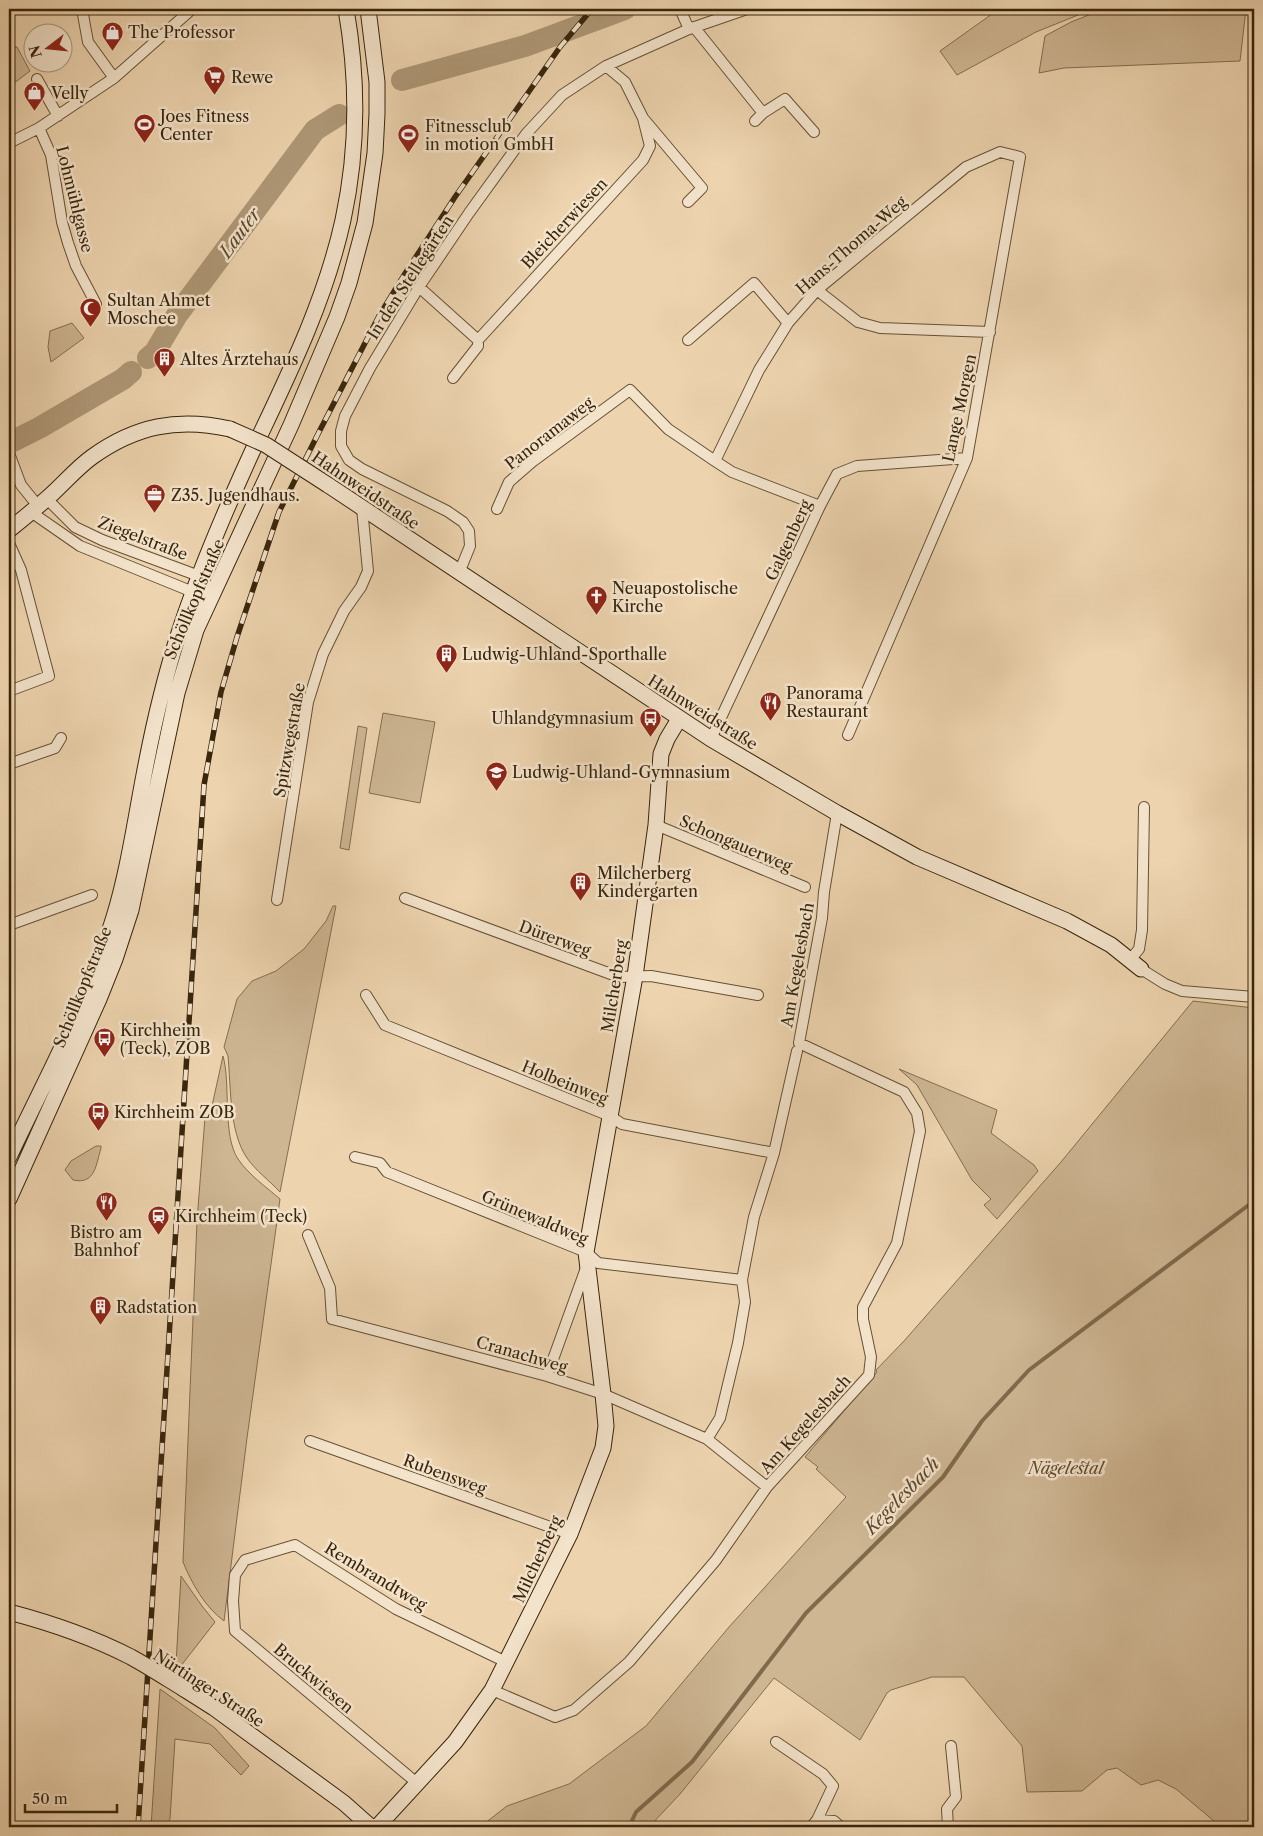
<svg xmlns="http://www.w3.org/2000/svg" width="1263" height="1836" font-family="'Libre Caslon Text',serif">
	<rect width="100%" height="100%" fill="#edd4af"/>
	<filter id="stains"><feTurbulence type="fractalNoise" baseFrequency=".004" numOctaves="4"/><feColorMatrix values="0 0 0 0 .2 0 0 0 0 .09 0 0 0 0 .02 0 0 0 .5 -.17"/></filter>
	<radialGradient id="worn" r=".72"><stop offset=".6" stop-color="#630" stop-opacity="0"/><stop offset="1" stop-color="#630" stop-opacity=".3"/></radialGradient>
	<path fill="#ceb693" stroke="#836e4f" d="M999 9H1093L1036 32 957 75 940 51Z
		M1104 9H1246L1240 61 1064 68 1039 73 1045 36 1071 22Z
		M17 47 30 71 9 87V48Z
		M72 323 84 338 51 362 48 347 50 331Z
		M383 713 435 722 420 803 369 793Z
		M358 726 367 728 349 850 340 848Z
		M333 906H336L280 1192C270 1181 256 1171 247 1158 229 1132 231 1087 228 1056L224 1047 237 999 252 981 276 971 304 949 326 921Z
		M1193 1001 1254 1008V1827H1221L1176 1789 1158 1780 1141 1785 1117 1768 1107 1770 1082 1791 1027 1792 1022 1746 964 1677H932L891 1690 887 1693 860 1740 774 1678 680 1794 649 1827H480L507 1806 569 1784 646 1726 729 1627 846 1497 816 1469 818 1467 805 1457 877 1372 876 1370 904 1341 1061 1162Z
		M223 1056C231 1083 222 1135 238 1159 248 1174 266 1187 280 1199L247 1438 224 1621C205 1607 192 1584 183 1562L197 1221 205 1117 212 1106Z
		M899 1069 997 1110 991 1133 1034 1165 1038 1171 997 1219 984 1205 991 1199 972 1180 917 1085Z
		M96 1146H101V1148C96 1165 95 1185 73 1180L65 1170 71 1161Z
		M181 1576 202 1606 215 1622 180 1667 176 1664Z
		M160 1689 215 1728 249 1766 241 1775 210 1744 175 1739 170 1819 164 1827H151Z"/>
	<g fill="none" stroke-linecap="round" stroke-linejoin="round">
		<path stroke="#7f6a4c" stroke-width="4" d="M629 1827 636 1812 692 1762 806 1613 943 1477 982 1421 1029 1370 1254 1201"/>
		<path stroke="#af9877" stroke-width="22" d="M402 80 525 46 625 9
			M148 358 155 352 177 315 315 130 339 115
			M9 443 39 428 123 379 131 372"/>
		<defs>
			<path id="street" d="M82 9 88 42 114 78
				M680 9 689 29
				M694 27 763 113
				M606 66 625 82 643 118 702 188 688 202
				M37 79 58 116
				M755 121 763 113 785 99 814 132
				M39 128 51 155 62 222 68 243 76 266 96 304
				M9 143 39 128 114 78 192 9
				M419 287 478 340 643 160 650 146 643 118
				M817 290 858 322 880 328 990 332
				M688 340 754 283 788 323
				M453 378 478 346V340
				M9 453 21 485 38 506
				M715 461 759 370 788 323 817 290 966 167 1000 152 1020 157 967 458 848 735
				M47 499 75 527 102 540 199 576 206 584 211 593
				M497 509 509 482 532 462 630 390 668 429 715 461 732 472 820 506
				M31 512 80 546 193 592 211 593
				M9 543 21 570 49 676 9 691
				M459 573 470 546 469 531 463 522 447 511 362 469 349 460 341 446V431L345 416 370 368 419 287 469 213 526 134 562 95 606 66 689 29 747 9
				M711 739 820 506 837 474 857 466 967 458
				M9 764 55 748 61 738
				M656 825 805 887
				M405 898 619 977 651 976 758 995
				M277 900 308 702 323 654 344 611 361 587 368 571 362 508
				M9 925 92 895
				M1130 960 1139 949 1142 930 1144 807
				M1141 969 1165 984 1182 991 1254 997
				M366 995 385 1025 610 1116 622 1124 774 1153
				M355 1157 380 1163 387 1172 586 1252 598 1263 742 1280
				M308 1235 330 1288 332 1319 547 1376 603 1394 707 1439 767 1487
				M547 1376 586 1268
				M707 1439 720 1418 738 1343 745 1302 742 1280 754 1217 774 1153 797 1051
				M310 1441 570 1534
				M492 1690 555 1717 574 1710 629 1662 716 1560 767 1487 869 1375 871 1357 863 1319V1307L897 1243 920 1131 917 1113 904 1092 799 1043 822 918 824 892 837 813
				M776 1742 823 1774 833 1786 817 1820
				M417 1783 235 1631 233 1601 235 1575 245 1560 295 1545 396 1609 506 1662
				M811 1827 817 1820 834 1821 841 1827
				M948 1827 947 1809 956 1797 951 1746"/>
			<path id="secondary" d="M328 485 711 739 837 813 917 857 1067 921 1111 945 1141 969
				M9 530C24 518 39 506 53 493 66 481 78 467 92 457 135 426 178 417 230 429
				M9 1157C46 1078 89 1001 114 917 128 871 135 822 144 775 153 727 164 679 179 633 199 571 225 511 252 452 287 378 325 302 343 220 358 151 358 78 346 9
				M9 1199 99 999 115 959 131 910 177 693 196 630 291 425 337 317 349 283 365 223 375 153 377 114V82L368 9
				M184 1689 214 1708 344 1803 371 1827
				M377 1827 455 1742 492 1690 570 1534 603 1448 606 1426 603 1394 586 1252 635 976 656 825 661 754 667 739 679 719"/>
		</defs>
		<use href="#street" stroke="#655134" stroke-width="12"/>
		<use href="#secondary" stroke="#38250b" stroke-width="17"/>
		<use href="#street" stroke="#f3e3cb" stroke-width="10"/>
		<use href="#secondary" stroke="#f3e3cb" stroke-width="15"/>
		<defs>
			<path id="rail" d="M138 1827 204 785 221 692 237 637 279 512 319 432 379 316 406 272 455 197 521 103 560 47 592 9"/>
		</defs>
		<use href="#rail" stroke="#38250b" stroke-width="5.5"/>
		<use href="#rail" stroke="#f3e3cb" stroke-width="4" stroke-dasharray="11" stroke-linecap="butt"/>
		<defs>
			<path id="secondary-bridge" d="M230 429 266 445 328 485
				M9 1612C51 1623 92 1637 131 1657 149 1667 166 1678 184 1689"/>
		</defs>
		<use href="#secondary-bridge" stroke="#38250b" stroke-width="17" stroke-linecap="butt"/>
		<use href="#secondary-bridge" stroke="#f3e3cb" stroke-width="15"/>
	</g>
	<defs>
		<symbol id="shop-pin" viewBox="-11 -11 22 30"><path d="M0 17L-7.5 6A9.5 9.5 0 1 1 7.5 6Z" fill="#8f2418" stroke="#f3e3cb"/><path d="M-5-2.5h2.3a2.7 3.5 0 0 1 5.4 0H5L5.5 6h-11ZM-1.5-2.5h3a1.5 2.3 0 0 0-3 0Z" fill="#fff"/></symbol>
		<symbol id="supermarket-pin" viewBox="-11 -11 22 30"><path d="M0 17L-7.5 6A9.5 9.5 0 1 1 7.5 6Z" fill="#8f2418" stroke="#f3e3cb"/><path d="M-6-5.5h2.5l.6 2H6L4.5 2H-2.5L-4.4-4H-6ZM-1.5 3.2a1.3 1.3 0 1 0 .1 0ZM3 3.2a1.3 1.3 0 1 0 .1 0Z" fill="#fff"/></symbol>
		<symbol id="stadium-pin" viewBox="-11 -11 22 30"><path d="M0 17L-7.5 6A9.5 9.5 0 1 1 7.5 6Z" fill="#8f2418" stroke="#f3e3cb"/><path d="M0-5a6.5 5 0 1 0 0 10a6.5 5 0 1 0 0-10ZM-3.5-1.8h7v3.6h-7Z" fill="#fff"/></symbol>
		<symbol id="mosque-pin" viewBox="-11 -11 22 30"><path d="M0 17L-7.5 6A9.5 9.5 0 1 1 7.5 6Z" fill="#8f2418" stroke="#f3e3cb"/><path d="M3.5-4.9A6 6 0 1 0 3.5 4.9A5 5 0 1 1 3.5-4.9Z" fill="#fff"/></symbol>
		<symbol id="building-pin" viewBox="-11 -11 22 30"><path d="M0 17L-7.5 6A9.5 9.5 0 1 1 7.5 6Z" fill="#8f2418" stroke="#f3e3cb"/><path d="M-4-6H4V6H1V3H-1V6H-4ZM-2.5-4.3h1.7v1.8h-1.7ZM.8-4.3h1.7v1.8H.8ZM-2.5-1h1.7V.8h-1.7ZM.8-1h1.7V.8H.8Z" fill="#fff"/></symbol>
		<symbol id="office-pin" viewBox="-11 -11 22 30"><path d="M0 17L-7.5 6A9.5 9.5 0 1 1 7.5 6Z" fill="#8f2418" stroke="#f3e3cb"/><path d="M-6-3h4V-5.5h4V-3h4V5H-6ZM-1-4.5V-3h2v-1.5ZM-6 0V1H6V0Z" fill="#fff"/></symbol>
		<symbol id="church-pin" viewBox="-11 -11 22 30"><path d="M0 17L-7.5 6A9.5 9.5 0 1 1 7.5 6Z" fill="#8f2418" stroke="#f3e3cb"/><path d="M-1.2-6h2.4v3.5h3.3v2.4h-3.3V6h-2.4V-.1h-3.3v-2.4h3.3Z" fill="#fff"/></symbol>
		<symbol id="restaurant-pin" viewBox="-11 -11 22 30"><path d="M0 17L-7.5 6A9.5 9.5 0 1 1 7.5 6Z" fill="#8f2418" stroke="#f3e3cb"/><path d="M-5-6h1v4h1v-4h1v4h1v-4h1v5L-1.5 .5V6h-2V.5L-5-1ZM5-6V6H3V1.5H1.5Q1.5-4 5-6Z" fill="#fff"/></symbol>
		<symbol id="bus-pin" viewBox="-11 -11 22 30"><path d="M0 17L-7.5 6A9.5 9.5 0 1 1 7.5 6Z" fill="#8f2418" stroke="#f3e3cb"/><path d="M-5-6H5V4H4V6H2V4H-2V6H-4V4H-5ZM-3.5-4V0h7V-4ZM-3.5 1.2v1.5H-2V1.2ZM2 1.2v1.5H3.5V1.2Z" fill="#fff"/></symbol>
		<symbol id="school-pin" viewBox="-11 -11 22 30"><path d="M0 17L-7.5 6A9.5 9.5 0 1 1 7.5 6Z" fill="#8f2418" stroke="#f3e3cb"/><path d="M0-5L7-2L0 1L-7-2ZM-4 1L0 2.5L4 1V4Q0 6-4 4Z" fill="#fff"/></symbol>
		<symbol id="station-pin" viewBox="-11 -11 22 30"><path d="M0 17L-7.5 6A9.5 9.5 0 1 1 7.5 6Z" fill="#8f2418" stroke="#f3e3cb"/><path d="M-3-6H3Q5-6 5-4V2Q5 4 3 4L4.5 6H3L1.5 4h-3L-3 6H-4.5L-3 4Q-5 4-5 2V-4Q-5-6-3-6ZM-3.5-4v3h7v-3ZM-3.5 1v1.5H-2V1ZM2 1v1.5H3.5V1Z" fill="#fff"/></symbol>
	</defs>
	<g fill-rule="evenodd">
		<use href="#shop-pin" x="100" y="20" width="25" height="34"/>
		<use href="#supermarket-pin" x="202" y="64" width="25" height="34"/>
		<use href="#shop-pin" x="22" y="80" width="25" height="34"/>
		<use href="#stadium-pin" x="132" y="112" width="25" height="34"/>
		<use href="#stadium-pin" x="396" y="122" width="25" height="34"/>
		<use href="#mosque-pin" x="78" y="296" width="25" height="34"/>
		<use href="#building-pin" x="152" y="346" width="25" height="34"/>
		<use href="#office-pin" x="142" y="482" width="25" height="34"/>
		<use href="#church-pin" x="584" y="584" width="25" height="34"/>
		<use href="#building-pin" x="434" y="642" width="25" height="34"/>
		<use href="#restaurant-pin" x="758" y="690" width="25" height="34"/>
		<use href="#bus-pin" x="638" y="706" width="25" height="34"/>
		<use href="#school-pin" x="484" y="760" width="25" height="34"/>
		<use href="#building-pin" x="568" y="870" width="25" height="34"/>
		<use href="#bus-pin" x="92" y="1026" width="25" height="34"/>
		<use href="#bus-pin" x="86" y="1100" width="25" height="34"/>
		<use href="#restaurant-pin" x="94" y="1190" width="25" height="34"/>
		<use href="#station-pin" x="146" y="1204" width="25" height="34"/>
		<use href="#building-pin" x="88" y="1294" width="25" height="34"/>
	</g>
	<g text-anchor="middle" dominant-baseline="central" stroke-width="5" stroke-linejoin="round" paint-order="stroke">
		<g font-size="16" fill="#38250b" stroke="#f3e3cb" text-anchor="start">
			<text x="128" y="32">The Professor</text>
			<text x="231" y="77">Rewe</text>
			<text x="51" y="93">Velly</text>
			<text x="160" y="116">Joes Fitness<tspan x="160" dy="18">Center</tspan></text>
			<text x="425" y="126">Fitnessclub<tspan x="425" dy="18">in motion GmbH</tspan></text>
			<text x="107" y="300">Sultan Ahmet<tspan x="107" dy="18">Moschee</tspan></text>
			<text x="180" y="359">Altes Ärztehaus</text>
			<text x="171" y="495">Z35. Jugendhaus.</text>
			<text x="612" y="588">Neuapostolische<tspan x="612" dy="18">Kirche</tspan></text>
			<text x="462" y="654">Ludwig-Uhland-Sporthalle</text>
			<text x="786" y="693">Panorama<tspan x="786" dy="18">Restaurant</tspan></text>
			<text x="634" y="718" text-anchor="end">Uhlandgymnasium</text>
			<text x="512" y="772">Ludwig-Uhland-Gymnasium</text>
			<text x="597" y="873">Milcherberg<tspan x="597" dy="18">Kindergarten</tspan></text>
			<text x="120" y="1030">Kirchheim<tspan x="120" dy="18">(Teck), ZOB</tspan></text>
			<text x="114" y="1112">Kirchheim ZOB</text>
			<text x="175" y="1216">Kirchheim (Teck)</text>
			<text x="106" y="1232" text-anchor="middle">Bistro am<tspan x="106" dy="18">Bahnhof</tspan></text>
			<text x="116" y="1307">Radstation</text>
		</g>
		<g font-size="16" fill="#38250b" stroke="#f3e3cb">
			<text transform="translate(75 199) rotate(76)">Lohmühlgasse</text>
			<text transform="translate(564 223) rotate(-47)">Bleicherwiesen</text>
			<text transform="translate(851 245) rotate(-41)">Hans-Thoma-Weg</text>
			<text transform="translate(410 277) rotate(-57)">In den Stellegärten</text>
			<text transform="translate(959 408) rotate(-78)">Lange Morgen</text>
			<text transform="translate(549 433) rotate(-38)">Panoramaweg</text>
			<text transform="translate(366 490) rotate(34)">Hahnweidstraße</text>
			<text transform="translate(143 538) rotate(21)">Ziegelstraße</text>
			<text transform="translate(788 540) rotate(-65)">Galgenberg</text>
			<text transform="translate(194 599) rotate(-67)">Schöllkopfstraße</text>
			<text transform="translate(703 712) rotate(32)">Hahnweidstraße</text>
			<text transform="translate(289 740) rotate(-80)">Spitzwegstraße</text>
			<text transform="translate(736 843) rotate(23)">Schongauerweg</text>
			<text transform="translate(555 938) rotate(20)">Dürerweg</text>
			<text transform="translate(797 965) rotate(-80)">Am Kegelesbach</text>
			<text transform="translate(614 986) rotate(-81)">Milcherberg</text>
			<text transform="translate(82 987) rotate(-68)">Schöllkopfstraße</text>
			<text transform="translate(565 1082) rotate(22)">Holbeinweg</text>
			<text transform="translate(535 1217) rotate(23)">Grünewaldweg</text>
			<text transform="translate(522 1354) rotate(16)">Cranachweg</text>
			<text transform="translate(805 1424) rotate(-48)">Am Kegelesbach</text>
			<text transform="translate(445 1474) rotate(20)">Rubensweg</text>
			<text transform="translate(537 1559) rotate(-65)">Milcherberg</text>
			<text transform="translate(376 1576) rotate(31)">Rembrandtweg</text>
			<text transform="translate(314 1678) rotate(40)">Bruckwiesen</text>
			<text transform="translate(209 1688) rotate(33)">Nürtinger Straße</text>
		</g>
		<g font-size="16" font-style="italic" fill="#5e492d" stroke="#f3e3cb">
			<text x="1066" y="1468">Nägelestal</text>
		</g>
		<g font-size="18" font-style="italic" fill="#5c482b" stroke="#f3e3cb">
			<text transform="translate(240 233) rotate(-54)">Lauter</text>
			<text transform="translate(902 1496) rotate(-46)">Kegelesbach</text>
		</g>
	</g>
	<rect width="1263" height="1836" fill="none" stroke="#edd4af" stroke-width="30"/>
	<rect x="10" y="10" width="1243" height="1816" fill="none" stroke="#38250b" stroke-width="2.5"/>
	<rect x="15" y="15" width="1233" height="1806" fill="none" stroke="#38250b"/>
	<g transform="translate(48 48) rotate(254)"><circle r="24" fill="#f3e3cb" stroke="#a8977e"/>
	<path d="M0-4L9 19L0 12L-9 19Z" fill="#8f2418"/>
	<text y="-8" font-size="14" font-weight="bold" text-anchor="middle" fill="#38250b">N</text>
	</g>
	<path d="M25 1804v8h92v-8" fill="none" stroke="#38250b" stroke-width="2.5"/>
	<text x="32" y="1804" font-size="15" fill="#38250b" stroke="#f3e3cb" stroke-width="4" paint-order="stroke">50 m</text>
	<rect width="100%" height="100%" filter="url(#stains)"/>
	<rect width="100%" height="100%" fill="url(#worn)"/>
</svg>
